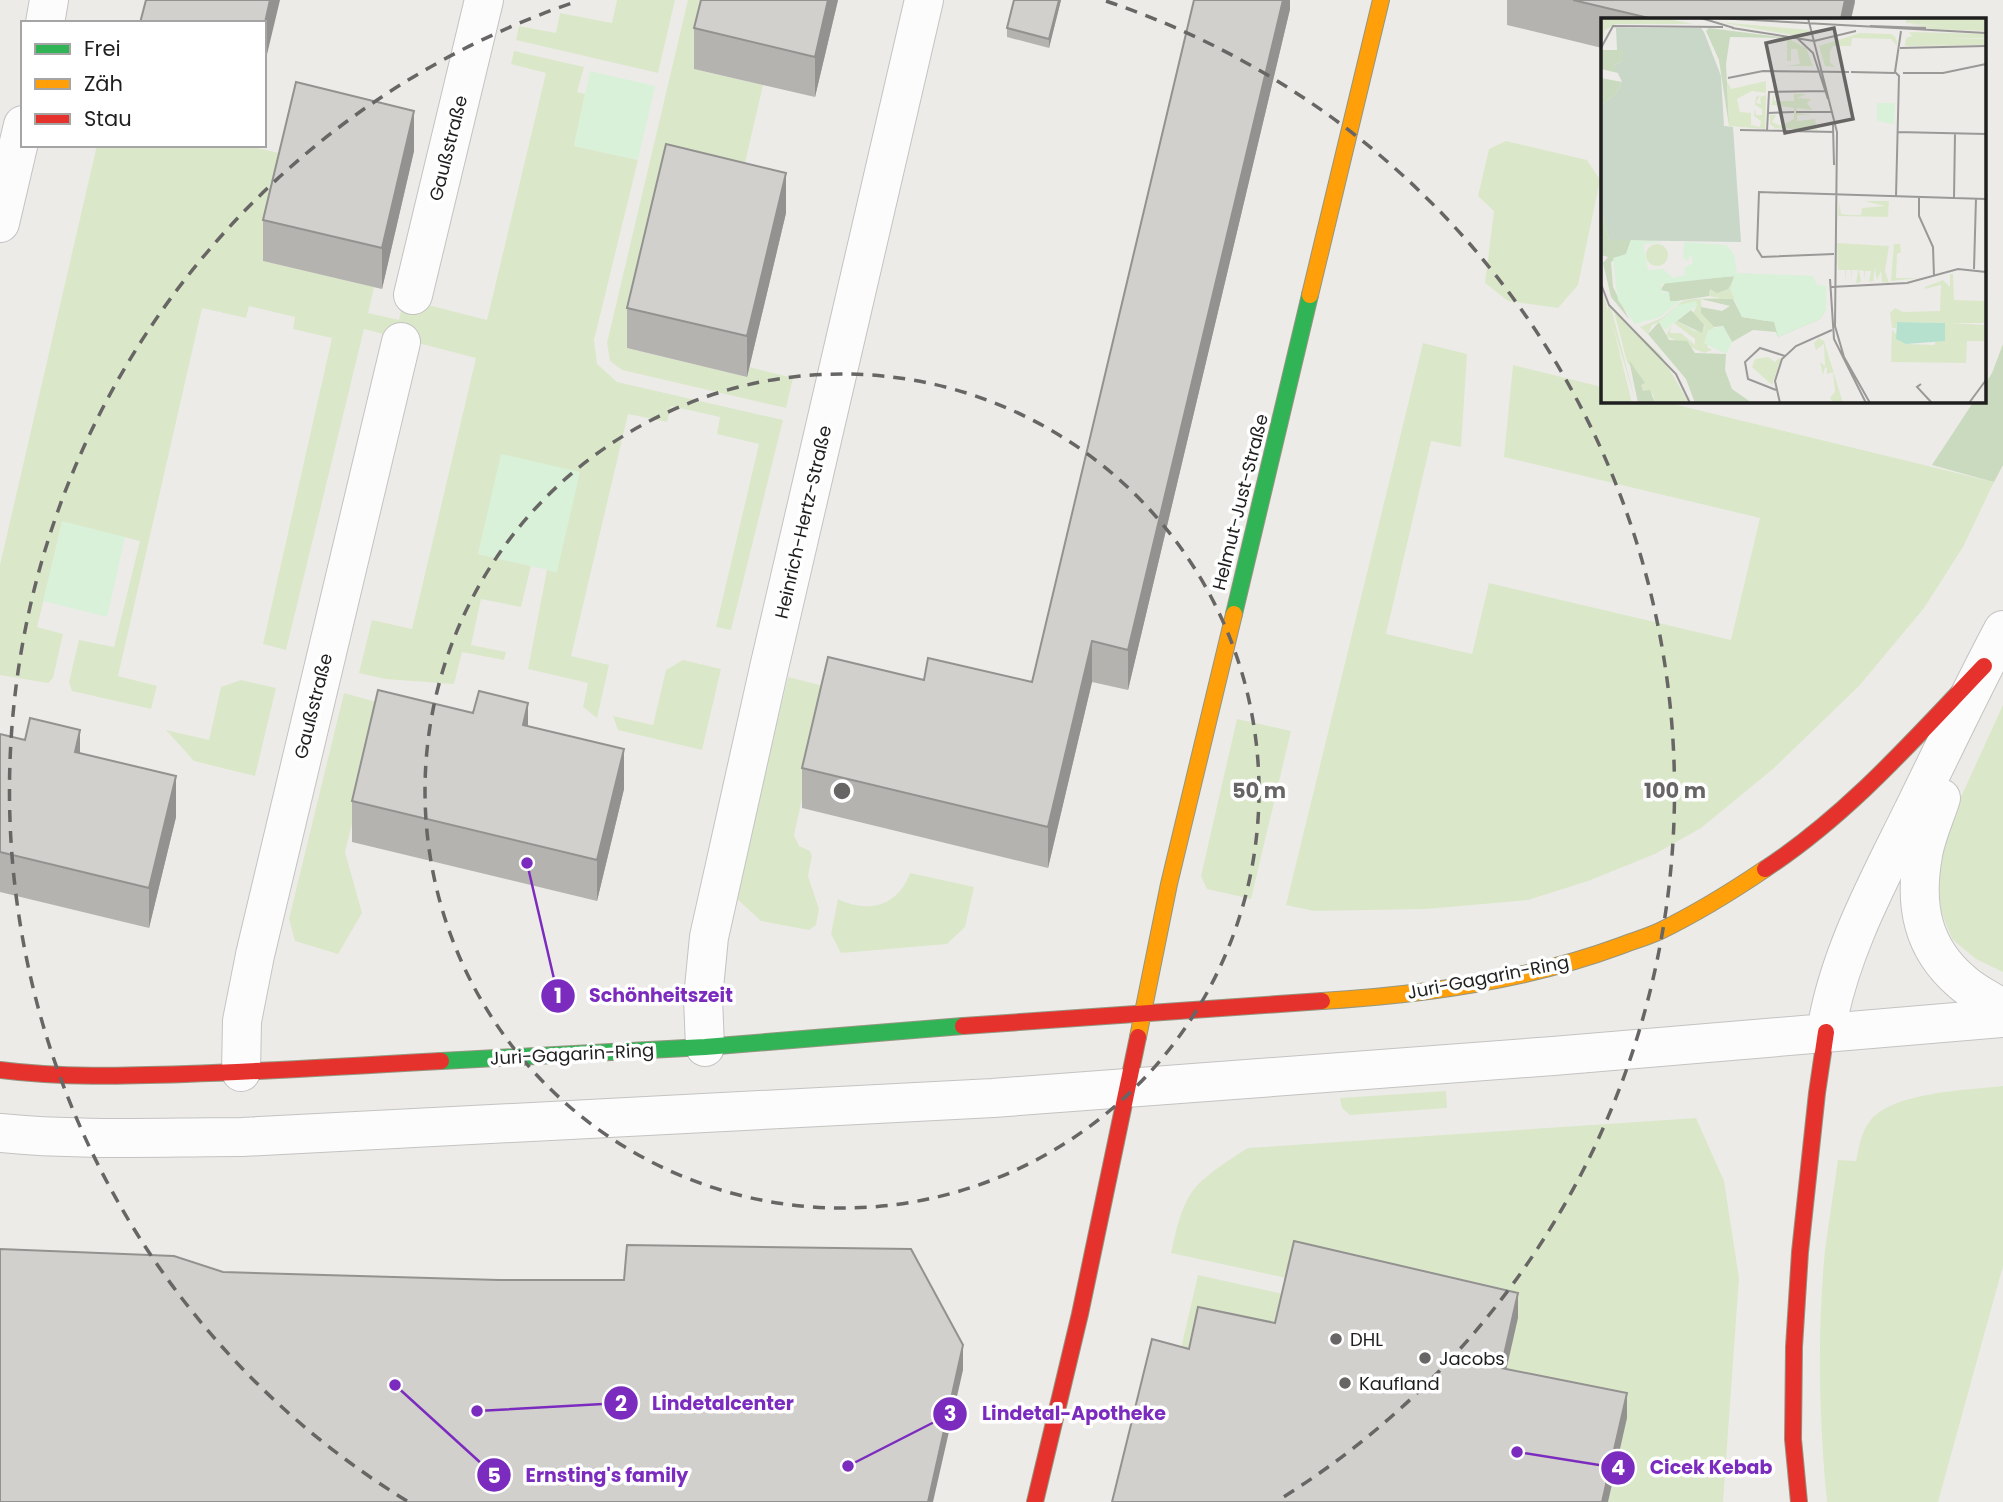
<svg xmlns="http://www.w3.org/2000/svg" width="2003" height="1502" font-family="Poppins,sans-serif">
	<rect width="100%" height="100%" fill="#edebe8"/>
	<path fill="#dae8c9" d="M617 0H675L658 73 516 40 519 26 556 33 560 13 612 23Z
		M688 0H711L694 69 763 85 736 202 627 348 747 377 749 367 793 378 786 408 622 370 610 361 607 343Z
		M514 51 584 67 577 92 585 94 574 146 638 160 594 340 597 364 617 382 783 420 731 630 716 627 759 444 717 434 720 417 671 406 667 422 628 414 571 656 609 665 597 718 583 707 588 683 528 669 547 570 557 572 502 454 478 554 531 566 521 607 481 599 471 645 506 652 504 660 462 652 454 684 385 679 359 673 372 620 412 629 476 358 364 329 286 650 263 644 332 338 293 329 295 317 249 306 246 318 202 308 118 676 157 686 151 709 72 691 69 682 79 640 114 647 140 541 63 522 37 627 63 634 53 678 48 683 0 675V565L97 145H244L288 155 263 261 374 287 368 313 399 320 404 299 487 320 546 73 511 64Z
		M1506 141 1587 160 1600 180 1578 285 1558 308 1508 301 1485 283 1494 211 1478 196 1489 149Z
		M1423 343 1467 354 1461 447 1431 441 1386 634 1472 654 1489 583 1731 640 1760 518 1504 457 1513 365 1602 387V401H1661L1994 482 1963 547 1924 608 1859 686 1773 769 1701 828 1655 854 1588 881 1528 900 1427 909 1314 911 1286 905Z
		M683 660 721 669 702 750 618 730 613 716 653 725 666 670Z
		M788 677 827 687 794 835 799 846 810 851 812 856 808 876 819 909 816 925 809 930 761 921 736 898Z
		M241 680 276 688 255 776 194 761 166 730 209 740 221 687Z
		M344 693 376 702V728L345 852 362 913 338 954 295 941 289 919Z
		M2003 705V972L1976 959 1952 939 1941 911 1938 881 1940 853 1950 821Z
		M1237 719 1291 731 1251 899 1207 889 1201 876Z
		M910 873 974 887 965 927 947 944 841 953 831 934 838 899C869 914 898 906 910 873Z
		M2003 1086V1266L1938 1502H1827C1819 1421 1817 1331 1825 1250 1829 1220 1834 1190 1838 1160L1856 1161C1859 1147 1861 1132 1870 1121 1892 1092 1968 1090 2003 1086Z
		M1446 1091 1447 1108 1350 1115 1342 1108 1340 1098Z
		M1696 1118 1724 1181 1739 1278 1723 1502H1607L1501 1393 1518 1317 1291 1279 1171 1253C1176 1232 1180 1207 1194 1189 1204 1176 1233 1157 1248 1148Z
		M1198 1275 1288 1295 1275 1348 1176 1370Z"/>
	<path fill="#c9dabf" d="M2003 344V465L1994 482 1932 465 1974 401H1984V386L1992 373Z"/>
	<path fill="#d8f1d8" d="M590 71 655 86 638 160 574 146Z
		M501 454 580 472 557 572 478 554Z
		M62 521 125 537 107 617 43 601Z"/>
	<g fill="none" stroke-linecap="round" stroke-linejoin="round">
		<defs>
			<path id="street" d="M45 23 49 0
				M0 223 23 125
				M413 295 484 0
				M1941 798C1935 817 1926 836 1923 855 1914 905 1922 948 1962 982 1974 993 1990 1000 2003 1009
				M1826 1032C1838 955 1878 882 1912 813 1942 752 1971 690 2003 630
				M705 1047 703 998 709 937 769 668 924 0
				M241 1072 242 1021 255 955 401 342
				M0 1133C80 1141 162 1137 242 1137L993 1098 1553 1056 2003 1018"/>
			<path id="fast" d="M1234 614 1310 295
				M441 1061 705 1047 963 1026"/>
			<path id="slow" d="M1310 295 1381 0
				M1322 1001C1422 995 1525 981 1620 946 1633 941 1647 937 1660 931 1697 913 1731 892 1765 869
				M1138 1037 1169 884 1234 614"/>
			<path id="jam" d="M1765 869C1849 814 1915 738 1984 666
				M963 1026 1322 1001
				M0 1070C61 1078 124 1076 186 1074 271 1071 356 1066 441 1061
				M1035 1502 1080 1314 1138 1037
				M1799 1502 1793 1439 1794 1347 1800 1252 1817 1093 1826 1032"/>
		</defs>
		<use href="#street" stroke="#c4c3c2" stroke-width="40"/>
		<use href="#fast" stroke="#949681" stroke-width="18"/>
		<use href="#slow" stroke="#949681" stroke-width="18"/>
		<use href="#jam" stroke="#949681" stroke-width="18"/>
		<use href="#street" stroke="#fcfcfc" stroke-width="38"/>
		<use href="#fast" stroke="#30b455" stroke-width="16"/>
		<use href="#slow" stroke="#ff9f0a" stroke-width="16"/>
		<use href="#jam" stroke="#e5322d" stroke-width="16"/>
	</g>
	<path fill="#b5b3b0" d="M701 0H838L815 97 694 69V28Z
		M1014 0H1061L1049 48 1007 37V28Z
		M1290 0V9L1128 690 1092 682 1048 868 802 808V768L924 680 1032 682Z
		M1507 0H1855V3L1851 19H1602V48L1507 25Z
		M414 151 382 289 263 261V220Z
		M786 213 747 377 627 348V308Z
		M528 726 624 789 597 901 352 842V801Z
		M0 734 80 753 176 817 149 928 0 892Z"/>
	<path fill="#939290" d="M270 0H280L264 67V27Z
		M828 0H838L815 97V57Z
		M1059 0H1061L1049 48V39Z
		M1283 0H1290V9L1128 690V650Z
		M1845 0H1855L1851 19H1841Z
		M414 111V151L382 289V248Z
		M786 173V213L747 377V336Z
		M1092 641V682L1048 868V827Z
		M528 703V744L523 725Z
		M80 730V771L75 752Z
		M624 749V789L597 901V860Z
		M176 776V817L149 928V888Z
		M1518 1293V1318L1501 1393V1368Z
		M963 1345V1370L933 1502H928Z
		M1627 1393V1418L1608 1502H1602Z"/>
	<path fill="#d2d0cd" stroke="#939290" stroke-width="2" d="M146 0H270L264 27V23H140Z
		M701 0H828L815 57 694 28Z
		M1014 0H1059L1049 39 1007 28Z
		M1194 0H1283L1128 650 1092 641 1048 827 802 768 828 657 924 680 928 658 1032 682Z
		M1573 0H1845L1841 19H1653Z
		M296 82 414 111 382 248 263 220Z
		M666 144 786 173 747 336 627 308Z
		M378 690 473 713 479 691 528 703 523 725 624 749 597 860 352 801Z
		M30 718 80 730 75 752 176 776 149 888 0 852V734L25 740Z
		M1294 1241 1518 1293 1501 1368 1627 1393 1602 1502H1112L1152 1339 1189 1349 1198 1307 1275 1323Z
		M627 1245 911 1249 963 1345 928 1502H0V1249L174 1256 223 1272 499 1280H624Z"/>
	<g fill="none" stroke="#676665" stroke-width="3.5" stroke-dasharray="12 9">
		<circle cx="842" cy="791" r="417"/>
		<path d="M407 1501A833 833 0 0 1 578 1M1106 1A833 833 0 0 1 1277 1501"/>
	</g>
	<g fill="#676665" stroke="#fff" stroke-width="2.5">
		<circle cx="1336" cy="1339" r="7"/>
		<circle cx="1425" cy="1358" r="7"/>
		<circle cx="1345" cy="1383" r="7"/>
	</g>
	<g text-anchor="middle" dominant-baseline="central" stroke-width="7" stroke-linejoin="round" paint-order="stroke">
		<g font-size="18" fill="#1f1f1f" stroke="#fff">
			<text transform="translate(448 148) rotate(-76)">Gaußstraße</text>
			<text transform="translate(1240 502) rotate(-76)">Helmut-Just-Straße</text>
			<text transform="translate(803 522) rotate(-77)">Heinrich-Hertz-Straße</text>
			<text transform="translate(313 706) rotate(-76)">Gaußstraße</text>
			<text transform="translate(1488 977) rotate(-11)">Juri-Gagarin-Ring</text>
			<text transform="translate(572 1054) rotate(-3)">Juri-Gagarin-Ring</text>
		</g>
		<g font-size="18" fill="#1f1f1f" stroke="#fff" text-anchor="start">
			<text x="1350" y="1339">DHL</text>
			<text x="1439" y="1358">Jacobs</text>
			<text x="1359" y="1383">Kaufland</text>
		</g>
	</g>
	<g transform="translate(1601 18)">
		<rect width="385" height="385" fill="#edebe8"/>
		<path d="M1 0H63L92 6H15L4 12 0 27ZM305 0H385V13L332 11 309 6 350 9 305 5ZM118 4 208 12 209 15 202 19ZM308 14 385 16V20H347L385 21V27L304 28 305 20 311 18ZM259 15 290 16 294 19 296 24V28L290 21 251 20 250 28H232L229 34V44L234 49 224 48 218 28ZM186 20 205 30 212 48H186L199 46 196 31H190V43H186ZM126 63 130 71 165 63V75L151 73 136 81 139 94 150 95V107L159 109 160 103 153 98 154 90 155 97H161V91L154 87 155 79 159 77 155 85 160 86 159 79 165 77 164 111 128 108ZM173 75V83H193V76H205L196 80 210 81 206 85 211 92 196 90 195 95 210 97H196V103L214 101 216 112 169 110H174L169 106V97H175L171 104 180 108 193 101V90L171 87 169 94ZM263 183H288L287 199 237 198 238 184 240 196 249 197H260L261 190 284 188ZM236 225 288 228 284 253 288 265 281 264 280 253 276 262 274 251 272 263 268 264 270 253H264L263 263V253L258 252 260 264 255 265 257 252H251L250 264V252H245L244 265V252H237ZM293 226H299L300 234 296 236 295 260H319L290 263ZM45 237a11 11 0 1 1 22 0a11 11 0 1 1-22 0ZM349 256H352L353 282 385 283V305H348L385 307V323H366L365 345 290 344 291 312 305 326 333 327 344 305 296 304 295 310H291L289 295 294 290 302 294 339 293 340 267 324 271V269L342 262 349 269ZM132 265 130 272 225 276V292L219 301 132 281H100L101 295 113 309 106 329 111 332 103 335 65 318 70 308 69 315H80L94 327V321L73 305 76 303 94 313 104 310 91 297 96 287H77L58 304 51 307 47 316 39 309 61 300 74 289 82 283 92 281 119 280 108 278 109 271 121 273ZM0 268 7 293V287L10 290 35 385 12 308 31 385H0ZM13 293 60 337 88 385H54L52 376 42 373 39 367 43 365 26 344ZM218 320 223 323 242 385H232L229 380 234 374 232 354 226 356V350L224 349 222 357 219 344 224 348 223 326 215 332 213 325ZM167 339 174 344 178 340 180 341 171 367 151 349 154 341Z" fill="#dae8c9"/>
		<path d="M108 10 186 20 129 19 125 46 128 108 118 42 105 13ZM1 32H22V43L13 47 17 55 0 51ZM0 60 21 64 14 77 0 87ZM0 191 8 222H30L25 236 10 244 12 269 28 301 10 279 2 245 7 239 0 237ZM135 258 127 271 116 275 109 271 108 278 69 284 68 274 59 272 65 264ZM100 281H132L141 299 166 303 217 297 219 301 177 319 175 314 152 312 131 324 122 308 113 309 100 295V289L121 293 129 288ZM90 292 103 307 101 315 76 303ZM58 304 68 322 86 323 94 335 125 336 124 352 131 371 151 385H94L85 361 47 316ZM28 342 44 365 40 367 42 373 49 372 54 385H37Z" fill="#c9dabf"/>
		<path d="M15 10H100L103 14 120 58 123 108 132 109 140 224 8 222 0 191V87L14 77 21 64 13 47 22 43V32H16Z" fill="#c8d7c8"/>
		<path d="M276 85H294L293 106 276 103ZM30 222 63 224 42 226 47 252 62 251 72 260 84 257 83 250 92 245 90 236 87 243 82 240 83 224 125 227 133 236 136 255 212 258 216 267 225 268V292L219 301 177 319 173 304 141 299 129 271 133 258 60 266 61 275 68 274V283H79L59 299 34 306 17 282 12 240 25 236ZM95 283 96 287 64 312 58 304 78 287ZM122 308 131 324 125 336 103 325 107 312Z" fill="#d8f1d8"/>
		<path d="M296 304 344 305V323L305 326 295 321Z" fill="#b6e1cf"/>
		<path fill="none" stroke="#9b9998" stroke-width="2" d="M100 0 133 10M115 0 385 15M207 0 236 114 234 308 243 339 269 385M269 8 325 10M131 10 213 23M195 19 212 35 227 81M213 23 255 13M0 30 12 8 122 9M299 30 385 28M250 54 294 55M302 55H342L385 46M127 60 162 53 248 54M195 94H230M167 95 193 94M232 107 233 147M139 112 233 114M166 113 168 74 224 73M296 114 385 116M295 178 298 58 294 54 300 13M318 179V198L332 229 333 258M353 180 354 115M233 236 161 239 156 231 158 174 385 181M373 251 375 180M229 261 233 321 265 385M0 266 8 287 75 356 89 385M230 269 306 265 357 251 385 254M320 366 316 369 331 385M175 372 147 361 144 344 159 330 184 338M179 385 174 363 181 341 195 328 231 312M368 385 385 362"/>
		<path fill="#676665" fill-opacity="0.15" stroke="#676665" stroke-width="3.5" d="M233 10 252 101 184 115 165 25Z"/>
		<rect width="385" height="385" fill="none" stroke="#1f1f1f" stroke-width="3.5"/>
	</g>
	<circle cx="842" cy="791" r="10" fill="#676665" stroke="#fff" stroke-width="3.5"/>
	<g font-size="21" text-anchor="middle" font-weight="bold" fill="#676665" stroke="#fff" stroke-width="7" stroke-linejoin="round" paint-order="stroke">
		<text x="1259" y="798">50 m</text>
		<text x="1675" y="798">100 m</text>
	</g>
	<path fill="none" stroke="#7b2cbf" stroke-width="2.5" d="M527 863L558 996M477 1411L621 1403M848 1466L950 1414M1517 1452L1618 1468M395 1385L494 1475"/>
	<g fill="#7b2cbf" stroke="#fff" stroke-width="2.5">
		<circle cx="527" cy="863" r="7"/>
		<circle cx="477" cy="1411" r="7"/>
		<circle cx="848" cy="1466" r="7"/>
		<circle cx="1517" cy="1452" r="7"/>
		<circle cx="395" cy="1385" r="7"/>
		<circle cx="558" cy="996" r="18"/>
		<circle cx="621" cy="1403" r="18"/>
		<circle cx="950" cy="1414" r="18"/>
		<circle cx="1618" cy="1468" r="18"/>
		<circle cx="494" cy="1475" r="18"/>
	</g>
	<g font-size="21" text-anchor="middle" font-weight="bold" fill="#fff">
		<text x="558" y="1003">1</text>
		<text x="621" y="1411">2</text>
		<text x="950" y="1421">3</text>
		<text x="1618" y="1475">4</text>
		<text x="494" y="1483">5</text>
	</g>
	<g font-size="19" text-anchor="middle" font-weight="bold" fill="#7b2cbf" stroke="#fff" stroke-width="7" stroke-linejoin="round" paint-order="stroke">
		<text x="661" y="1002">Schönheitszeit</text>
		<text x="723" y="1410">Lindetalcenter</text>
		<text x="1074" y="1420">Lindetal-Apotheke</text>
		<text x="1711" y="1474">Cicek Kebab</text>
		<text x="607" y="1482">Ernsting's family</text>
	</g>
	<rect x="21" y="21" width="245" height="126" fill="#ffffff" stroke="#a5a5a5" stroke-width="2"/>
	<rect x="35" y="44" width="35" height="10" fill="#30b455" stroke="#a5a5a5" stroke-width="2"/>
	<text x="84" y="56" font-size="21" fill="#1f1f1f">Frei</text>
	<rect x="35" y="79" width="35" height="10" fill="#ff9f0a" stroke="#a5a5a5" stroke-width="2"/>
	<text x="84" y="91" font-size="21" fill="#1f1f1f">Zäh</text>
	<rect x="35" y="114" width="35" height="10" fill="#e5322d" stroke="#a5a5a5" stroke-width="2"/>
	<text x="84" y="126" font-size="21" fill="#1f1f1f">Stau</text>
</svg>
